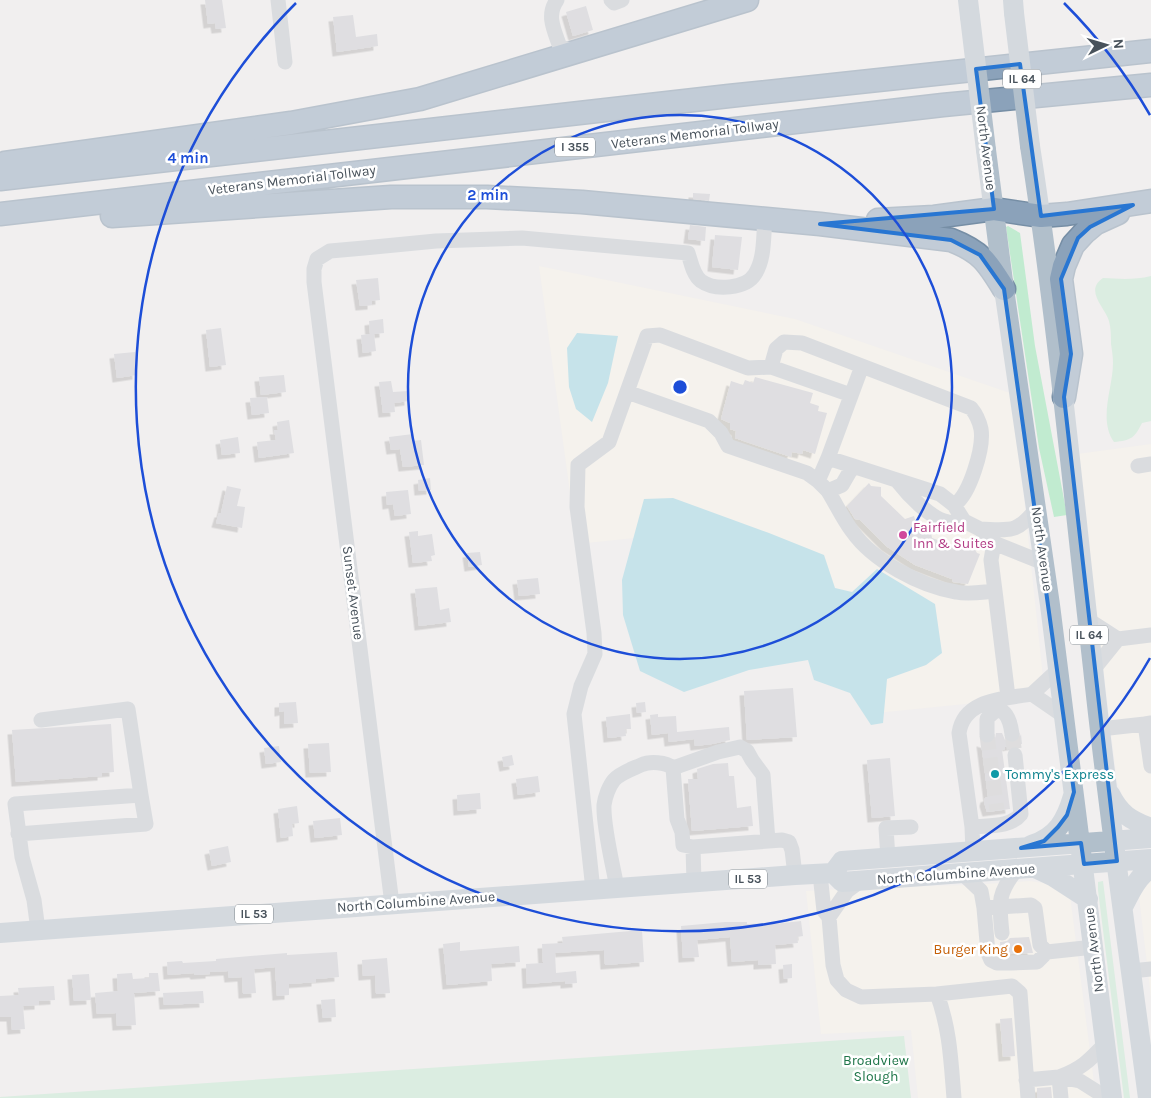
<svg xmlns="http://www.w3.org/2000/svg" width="1151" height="1098" font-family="Karla,sans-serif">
	<defs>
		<filter id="shadow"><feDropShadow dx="-4.5" dy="4.5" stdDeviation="0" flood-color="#0004"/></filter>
	</defs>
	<rect width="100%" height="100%" fill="#f1efef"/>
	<path fill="#faf5ea" d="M539 266 795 319 1013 394 1045 696 876 713 654 536 577 544Z
		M1151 444V822L1128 810 1117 782 1077 454Z
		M1151 878V998L1139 897Z
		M1030 881 1056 885 1070 895 1096 1098H918L911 1030 821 1034 806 891 873 887 971 885Z"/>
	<path fill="#c1ebd0" d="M1008 226 1020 233 1035 346 1067 515 1054 517 1039 448 1006 227Z
		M1151 276V421L1142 423C1134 439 1131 440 1114 442 1098 419 1113 388 1113 363 1113 357 1112 350 1111 344 1111 337 1111 328 1109 321 1105 307 1084 291 1103 278 1119 279 1135 280 1151 276Z
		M1103 881 1130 1098H1124L1098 890V882Z
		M904 1036 911 1098H0V1097Z"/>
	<path fill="#92d5e5" d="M577 333 618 336 608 383 592 422 576 409 569 387 567 348Z
		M673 498 769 533 824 555 835 588 852 592 877 569 935 604 942 653 926 665 887 679 883 723 871 725 850 693 814 680 808 660 749 670 684 692 640 671 623 615 622 580 644 499Z"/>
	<path fill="#c9cbd1" filter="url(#shadow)" d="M205 0H222L226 28 216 29 215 23 208 24Z
		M586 6 593 30 573 36 566 12Z
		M353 15 356 37 377 34 378 46 337 52 333 17Z
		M693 193 710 194 709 201 693 199Z
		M690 225 706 227 705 241 688 239Z
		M715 235 742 237 738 270 712 267Z
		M378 278 380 300 372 301V305L360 306 356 280Z
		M383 319 384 333 374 334 376 351 363 353 361 335 370 334 369 321Z
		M221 328 226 365 210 367 206 330Z
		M135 352 137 375 117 378 114 354Z
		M284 375 286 392 261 395 259 377Z
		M755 377 813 393 810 403 819 406 818 411 827 413 815 454 803 450 802 454 792 452 791 457 735 438 736 431 730 429V423L721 419 731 381 743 385 745 380 753 383Z
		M391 381 393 392 408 391 409 401 394 403 395 412 383 413 379 382Z
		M267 397 269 413 252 415 250 398Z
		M289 420 294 453 259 458 257 442 276 440 274 430H278L277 422Z
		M413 434V441L421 440 424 465 403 467 400 449 391 450 389 437Z
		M238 437 240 453 222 455 220 440Z
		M430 478 431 490 419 491 418 480Z
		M869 483 871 486 881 487V496L905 519 914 516 918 529 930 527 932 538 960 548 972 545 977 553 980 554 968 584 953 582 952 579 915 565 886 546 860 520 855 519 847 506Z
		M227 486 241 489 237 506 245 507 242 528 216 523 219 513H221Z
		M408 490 411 514 395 516 393 504 387 505 386 492Z
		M418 531V536L432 534 435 555 431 556 432 561 413 563 409 532Z
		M480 552 482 565 469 567 467 553Z
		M538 578 540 594 519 596 517 580Z
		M437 587 440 610 449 608 451 622 419 626 415 589Z
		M793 688 797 737 747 740 744 691Z
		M296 702 298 723 284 724V711L279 712V703Z
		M645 702 646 712 637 713 636 703Z
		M630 714 631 729H625L626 736 608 738 606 717Z
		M658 714V717L676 716 677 732 729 727 730 740 712 744 695 746 694 739 669 742 668 733 652 735 650 715Z
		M111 724 114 772 102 773V776L16 782 12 730Z
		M996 733H1002L1005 740 1013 743 1018 741 1021 734 1022 744 1005 747V749L1002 750 1010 809 987 812 984 802 985 798 988 797 981 742 987 744 991 743 995 739Z
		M329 743 331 772 310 773 308 744Z
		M279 746 281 762 266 764 264 748Z
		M512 755 514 765 504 767 502 757Z
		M890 758 895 816 872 818 867 760Z
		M728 763 729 776H734L737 808 751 806 753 826 692 831 688 779H698L697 769 713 764Z
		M538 776 540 792 518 795 516 779Z
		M480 793 481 809 458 811 457 795Z
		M297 806 299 823 292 824 293 836 281 838 278 809Z
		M340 818 342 835 315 838 313 821Z
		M228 846 231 862 212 866 209 850Z
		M801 921 803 936 797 937 798 943 775 945 776 964 758 965V960L732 962 730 937 697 940 699 957 683 958 681 926 725 922H747V924L774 923V924Z
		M642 930 644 962 605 965 604 950 555 953 556 973 576 971 577 983 565 984V981L527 984 526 964 543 963 542 944 563 943 562 937Z
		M1029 937 1033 953 1001 954 1000 942 1007 941 1010 938Z
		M460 942V951L519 946 520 962 491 964 492 981 447 985 443 944Z
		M337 952 339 977 316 979V982L289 984V995L277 996 275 967 254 969 256 993 243 994 242 977 229 978 228 971 210 972V974L195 975 194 973 168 975 167 962 182 961 183 963 216 961V959L287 953V955Z
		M387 958 390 993 376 994 375 975 363 976 362 960Z
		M792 964V978L784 979 783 965Z
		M132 973 133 979 149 978V973H158L160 991 134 993 136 1025 117 1026 116 1013 97 1014 95 993 118 991 117 974Z
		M89 974 91 1000 74 1001 72 975Z
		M54 986 55 1000 39 1001V1005L23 1006 25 1029 12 1030 11 1017H0V996L19 995 18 988Z
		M203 991 204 1003 164 1005 163 993Z
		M335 999 336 1017 323 1018 321 1000Z
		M1012 1018 1015 1056 1003 1057 1000 1019Z
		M1051 1087 1052 1098H1037V1088Z"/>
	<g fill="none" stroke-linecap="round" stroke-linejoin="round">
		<path stroke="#c7c8ca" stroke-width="15" stroke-dasharray="15 8" stroke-linecap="butt" d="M1012 734 1015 755
			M987 735 997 810"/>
		<defs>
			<path id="highway" d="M5 163 291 123 420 99 747 0
				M0 179 729 96 1151 51
				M0 214 943 105 1151 85
				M112 216 391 197H487L582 202 820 224 951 240C982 252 988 263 1004 289
				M878 220 934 217 994 209 1041 216 1067 214 1151 201
				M1064 397 1071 354 1061 279 1064 266 1073 245 1084 233 1096 223 1118 213"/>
		</defs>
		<use href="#highway" stroke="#768ea5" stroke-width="25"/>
		<path stroke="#bec6cd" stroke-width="15" d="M278 0 285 62
			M557 0C546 15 554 30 560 47L576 52
			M611 0 614 3 622 0
			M771 367 776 349 784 342 802 343 971 408C976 414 979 420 981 429 984 447 970 495 954 505
			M627 392 709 421 721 433 728 446 807 473 818 481
			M828 458 940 494 954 505 964 521 980 529 994 543 1044 563
			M853 466 842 485 828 491 818 481 828 458 862 366
			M1138 466 1151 464
			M898 482C908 495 931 519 948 522 953 523 960 521 964 521
			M828 491C836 504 843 519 852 531 873 561 920 586 956 592 969 595 982 592 995 591L1008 697
			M980 529C1010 530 1017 534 1037 508
			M994 543 991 560 995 591
			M1087 619 1118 639 1151 635
			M1058 670 1032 694 1064 716
			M1093 670 1118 639
			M1151 723 1145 724 1151 766
			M1100 729 1145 724
			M987 735V719C1003 699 1010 719 1012 734
			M673 768 718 752 740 747 747 751 752 760 763 775 768 841
			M972 827C988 825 1010 828 1021 814L1015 755
			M18 834 146 824 141 795
			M693 847 694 882
			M973 852 972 827 959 733C964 698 1006 699 1032 694
			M888 858 886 828 911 827
			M962 873 981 891 984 908 988 953 991 960 997 963H1011L1037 962 1047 952
			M820 874 824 911 829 917
			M862 880 847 891 829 917 833 965 837 980 846 990 861 997 937 994C950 1029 951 1062 954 1098
			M617 888C613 865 603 827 604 805 605 797 609 786 614 780 620 773 632 769 641 765 650 761 666 762 673 768L677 819 682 832 683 845 693 847 782 840 789 842 792 850 795 875
			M593 890 574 714 581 686 595 654 594 633 577 507 578 465 609 442 647 336 660 335 748 368 771 367 851 395
			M392 904 314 282V269L317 259 330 251 364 248 436 241 522 238 688 253C691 262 693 275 701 281 715 291 746 289 755 274 765 258 763 238 765 220
			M984 908 1031 905 1035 908 1040 945 1047 952 1094 947
			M38 930 34 900 22 857 15 804 141 795 128 709 41 720
			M1002 933C999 903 997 894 1017 869
			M1131 971 1151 969
			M937 994 1012 986 1020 993 1028 1098
			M1059 1077C1081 1069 1089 1061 1105 1044
			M1059 1077 1080 1081 1107 1098
			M1026 1080 1059 1077 1061 1098"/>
		<path stroke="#b1bfcb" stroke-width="20" d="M968 0 970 17
			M1013 0 1014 13
			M1030 146C1057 319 1073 493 1093 668 1108 811 1129 955 1148 1098
			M986 150 1004 289 1050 605 1112 1098
			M1110 794C1120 814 1130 820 1151 828
			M1031 845C1057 837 1066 820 1073 796
			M1035 868 1054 877 1088 899
			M833 873 842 861 1151 838
			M1123 907C1130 893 1137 877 1151 868
			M0 933 795 875 833 873 842 882 1151 859"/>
		<use href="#highway" stroke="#8ba2ba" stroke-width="22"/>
		<path stroke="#b1bfcb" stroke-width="20" d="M1014 13 1030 146
			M970 17 986 150"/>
	</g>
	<path d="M0 0H1151V1098H0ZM1020 64 1041 216 1133 205 1090 227 1078 238 1061 279 1071 354 1064 397 1117 861 1084 864 1081 843 1021 848 1044 841 1058 827 1067 815 1074 792 1004 289 980 255 951 240 820 224 994 209 976 69Z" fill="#f1efef" fill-opacity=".55" fill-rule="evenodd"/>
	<path fill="none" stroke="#2876d2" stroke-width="4" stroke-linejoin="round" d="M1020 64 1041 216 1133 205 1090 227 1078 238 1061 279 1071 354 1064 397 1117 861 1084 864 1081 843 1021 848 1044 841 1058 827 1067 815 1074 792 1004 289 980 255 951 240 820 224 994 209 976 69Z"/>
	<g fill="none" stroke="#1d4ed8" stroke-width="2.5">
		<circle cx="680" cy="387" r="272"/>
		<path d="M1150 658A543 543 0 1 1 296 3M1064 3A543 543 0 0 1 1150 115"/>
	</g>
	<circle fill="#d1479c" stroke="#fff" stroke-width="2" cx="903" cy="535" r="5"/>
	<circle fill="#0f9aa8" stroke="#fff" stroke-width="2" cx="995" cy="774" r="5"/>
	<circle fill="#e8710a" stroke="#fff" stroke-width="2" cx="1018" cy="949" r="5"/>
	<g text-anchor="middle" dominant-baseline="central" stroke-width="5" stroke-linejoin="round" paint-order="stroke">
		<g fill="#fff" stroke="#7f868c" stroke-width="1">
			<rect x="1003" y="69.5" width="38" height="19" rx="4"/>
			<rect x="555" y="137.5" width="40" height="19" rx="4"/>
			<rect x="1070" y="625.5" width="38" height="19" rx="4"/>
			<rect x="729" y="869.5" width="38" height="19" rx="4"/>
			<rect x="235" y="904.5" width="38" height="19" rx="4"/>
		</g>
		<g font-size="12" font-weight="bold" fill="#48525b">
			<text x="1022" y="79">IL 64</text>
			<text x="575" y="147">I 355</text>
			<text x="1089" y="635">IL 64</text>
			<text x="748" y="879">IL 53</text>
			<text x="254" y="914">IL 53</text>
		</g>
		<g font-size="14" fill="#48525b" stroke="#fff">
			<text transform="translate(695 134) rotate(-7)">Veterans Memorial Tollway</text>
			<text transform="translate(986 148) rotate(83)">North Avenue</text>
			<text transform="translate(292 180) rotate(-7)">Veterans Memorial Tollway</text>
			<text transform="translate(1042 549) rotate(82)">North Avenue</text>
			<text transform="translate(353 593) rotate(83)">Sunset Avenue</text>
			<text transform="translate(956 874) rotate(-4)">North Columbine Avenue</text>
			<text transform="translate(416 902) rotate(-4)">North Columbine Avenue</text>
			<text transform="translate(1094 950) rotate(-97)">North Avenue</text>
		</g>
		<g font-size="14" fill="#b23c85" stroke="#fff" text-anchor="start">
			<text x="913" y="527">Fairfield<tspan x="913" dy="16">Inn &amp; Suites</tspan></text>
		</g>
		<g font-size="14" fill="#0d838f" stroke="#fff" text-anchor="start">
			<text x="1005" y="774">Tommy's Express</text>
		</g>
		<g font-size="14" fill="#c56008" stroke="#fff" text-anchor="end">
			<text x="1008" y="949">Burger King</text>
		</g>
		<g font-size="14" fill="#1f7649" stroke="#fff">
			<text x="876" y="1060">Broadview<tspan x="876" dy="16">Slough</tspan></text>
		</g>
	</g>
	<circle cx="680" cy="387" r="8" fill="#1d4ed8" stroke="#fff" stroke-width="2.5"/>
	<g font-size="15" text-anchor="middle" font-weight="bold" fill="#1d4ed8" stroke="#fff" stroke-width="5" stroke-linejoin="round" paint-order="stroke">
		<text x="188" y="163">4 min</text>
		<text x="488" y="200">2 min</text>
	</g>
	<g transform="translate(1106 45) rotate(85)" stroke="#ffffff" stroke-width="4" paint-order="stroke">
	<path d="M0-4L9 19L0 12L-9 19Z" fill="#48525b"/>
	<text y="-8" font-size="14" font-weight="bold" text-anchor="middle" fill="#48525b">N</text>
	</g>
</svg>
